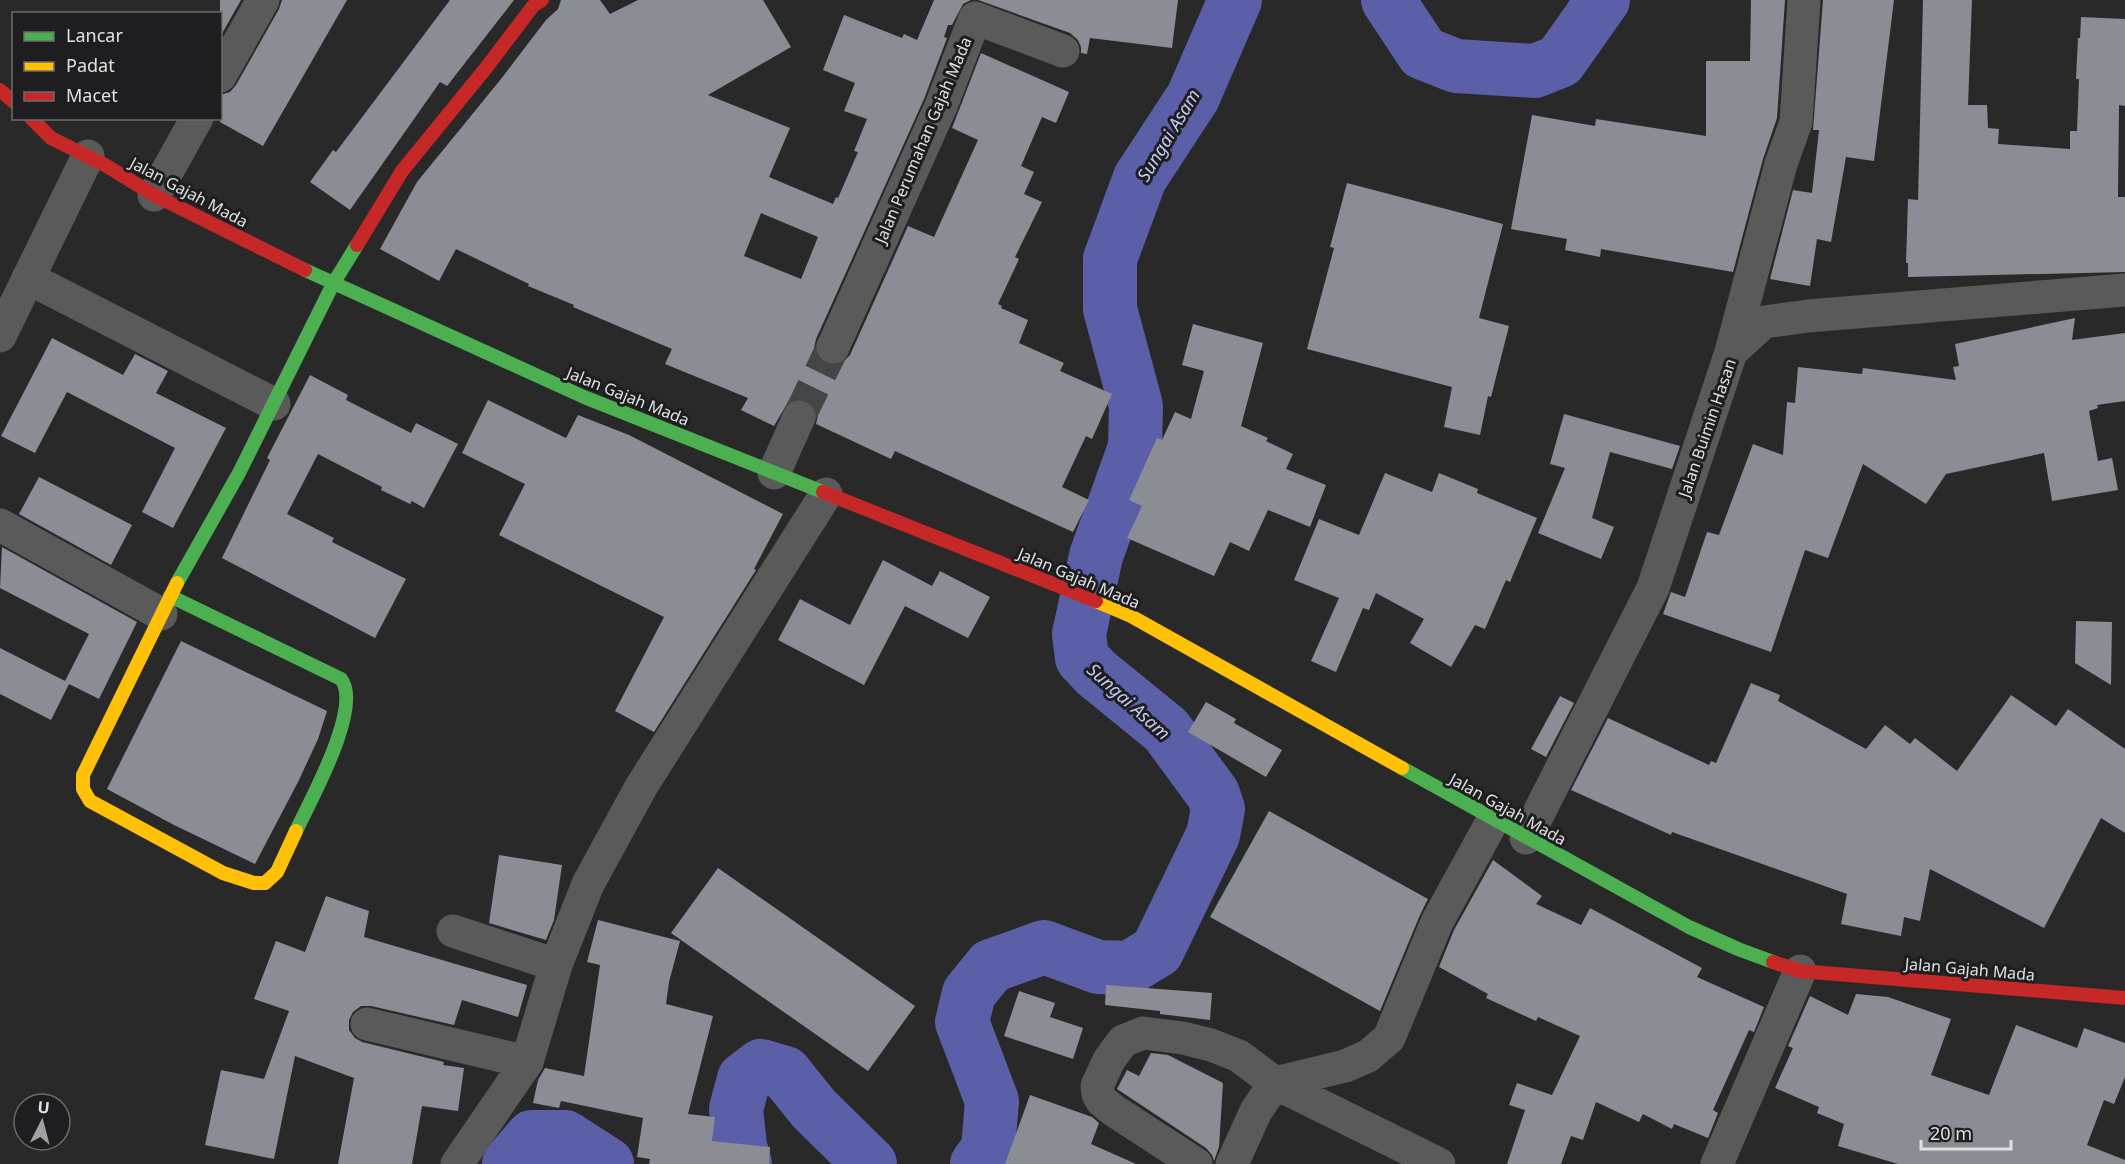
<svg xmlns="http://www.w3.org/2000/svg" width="2125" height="1164" font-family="'Noto Sans',sans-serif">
	<rect width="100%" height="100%" fill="#29292a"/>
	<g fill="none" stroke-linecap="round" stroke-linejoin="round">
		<path stroke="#5b5fa7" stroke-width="54" d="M1388 0 1423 53 1456 66 1535 71 1560 61 1603 0
			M509 1164 532 1137H565L607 1164
			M745 1164 740 1146 736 1109 744 1079 761 1066 785 1073 814 1109 870 1164
			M977 1164 988 1149 992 1101 962 1022 969 993 991 966 1044 947 1098 967 1129 968 1157 951 1213 835 1218 809 1213 794 1166 730 1096 673 1082 658 1079 634 1096 556 1135 447 1136 406 1110 309V259L1140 178 1193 97 1235 0"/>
	</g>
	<path fill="#8b8d94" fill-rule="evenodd" d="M220 0H241L220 37Z
		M282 0H347L263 146 220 122V95L230 92 236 85 279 9Z
		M450 0H514L447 86 440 82 350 210 310 182 333 150 336 152Z
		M561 0H600L610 14 638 0H763L791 47 708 95 790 128 769 177 833 204 836 197 838 198 858 152 854 151 867 119 844 111 855 83 823 70 844 15 902 38 904 34 917 40 934 0H971L963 4 952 25H948L944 37 947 38 924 99 816 339 814 348 818 357 826 364 834 366 843 362 850 355 908 226 934 237 978 140 952 128 981 53 1069 92 1056 123 1042 117 1021 166 1034 172 1024 194 1042 202 1015 257 1019 259 998 304 1002 306 1001 308 1028 320 1019 343 1064 363 1060 371 1112 394 1092 439 1086 436 1062 487 1089 500 1073 532 895 451 891 459 816 424 818 416 814 407 806 400 796 398 788 402 774 426 741 410 748 398 665 364 672 349 573 307 574 305 528 286 529 284 456 249 439 281 380 249 417 182 501 79 546 20 558 9ZM761 213 818 237 801 279 744 256Z
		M978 0H1178L1172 48 1090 38 1087 54 1081 53V47L1078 40 1070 33Z
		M1751 0H1785L1777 118 1763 159 1733 272 1601 249 1600 257 1565 250 1567 239 1511 229 1532 115 1595 126 1596 119 1706 136V61H1750Z
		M1823 0H1894L1874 161 1846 157 1831 242 1817 239 1810 286 1770 279 1793 190 1812 193 1819 130H1813Z
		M1923 0H1972L1968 105H1987L1988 128 1999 129 1998 144 2070 149V131H2077L2079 79H2076L2078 38H2080L2081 17 2125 19V106L2119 105 2118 197H2125V272L1908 277V263H1906L1908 199 1918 200Z
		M1347 183 1503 224 1479 318 1509 326 1491 397 1488 396 1480 435 1444 427 1452 387 1307 349 1334 248 1330 247Z
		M2075 318 2072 340 2125 333V401L2097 405 2098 408 2089 411 2098 461 2112 458 2118 490 2052 501 2044 453 1946 474 1926 504 1863 464 1828 558 1805 550 1771 652 1663 614 1671 592 1685 597 1707 532 1719 535 1753 444 1783 455 1787 402 1795 403 1798 367 1862 374 1863 368 1956 380 1953 367 1959 366 1955 344Z
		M1193 324 1263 343 1241 426 1268 438 1266 441 1293 454 1286 469 1326 485 1310 527 1268 510 1249 551 1230 542 1214 576 1127 538 1142 506 1129 500 1157 438 1162 440 1175 412 1191 419 1204 371 1182 365Z
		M52 338 123 375 135 354 168 371 156 393 226 428 173 528 142 512 175 448 67 392 35 453 1 436Z
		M310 375 348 395 346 400 411 433 416 423 458 444 424 508 412 501 410 504 381 490 382 487 318 454 287 514 334 538 332 542 406 579 375 638 222 558 270 460 267 458Z
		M488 400 566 438 578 415 629 435 783 514 754 569 756 570 654 732 615 711 664 617 499 535 525 484 462 453Z
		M1564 414 1680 446 1672 469 1610 452 1592 518 1614 527 1601 559 1538 533 1565 468 1550 464Z
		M1385 473 1432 492 1439 473 1478 489 1477 493 1537 518 1510 582 1506 580 1485 629 1475 625 1451 667 1410 643 1424 619 1376 593 1369 610 1363 608 1336 672 1311 661 1339 598 1294 580 1319 519 1359 535Z
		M39 477 132 525 111 565 19 514Z
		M2 547 137 622 99 699 69 684 51 720 0 694V648L65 681 89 634 0 588Z
		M883 560 932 586 940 571 990 597 968 638 905 606 864 685 778 640 800 599 850 625Z
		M2076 621 2112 622 2111 685 2075 663Z
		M181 641 327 711 318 739 298 782 255 864 174 825 107 789Z
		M1751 683 1780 695 1778 701 1866 749 1885 725 1910 744 1915 738 1957 771 2011 695 2056 726 2068 709 2125 749V833L2101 818 2044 928 1930 869 1920 921 1904 917 1901 936 1841 924 1847 894 1672 832 1671 835 1571 790 1608 718 1709 765 1711 761 1716 763Z
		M1560 696 1574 703 1546 757 1531 749Z
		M1206 702 1236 719 1234 723 1282 750 1266 777 1188 732Z
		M1269 811 1428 899 1420 915 1380 1011 1210 917Z
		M499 855 562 865 554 920 546 940 489 923Z
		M1493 860 1542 896 1536 904 1581 925 1590 908 1702 968 1697 977 1764 1007 1754 1032 1749 1030 1713 1110 1718 1113 1708 1138 1674 1124 1672 1129 1643 1114 1639 1122 1596 1102 1583 1140 1571 1136 1561 1164H1507L1525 1110 1509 1105 1517 1083 1552 1095 1580 1036 1538 1017 1536 1021 1486 998 1488 994 1439 967 1454 930Z
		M718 868 915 1006 868 1071 671 933Z
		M326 896 369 911 364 937 527 985 518 1017 462 1000 454 1025 371 1006H361L353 1012 349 1020V1030L355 1038 362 1042 444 1062 443 1065 464 1068 458 1111 422 1106 412 1164H338L354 1078 295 1056 274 1159 205 1145 221 1070 264 1079 289 1011 254 999 276 941 305 952Z
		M598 920 680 941 669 982 666 1004 713 1016 688 1114 715 1117 712 1141 770 1147 769 1164H649L650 1159 637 1157 643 1118 561 1101 559 1108 533 1103 538 1080 545 1068 584 1076 600 965 587 962Z
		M1106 985 1212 993 1210 1020 1160 1014V1011L1105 1005Z
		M1019 991 1055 1003 1050 1017 1083 1028 1073 1059 1004 1036Z
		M1856 994 1888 997 1951 1019 1931 1075 1989 1095 2016 1025 2077 1048 2084 1028 2125 1043V1077L2114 1104 2104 1100 2087 1145 2125 1160V1164H1898L1838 1146 1844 1124 1817 1113 1819 1107 1775 1088 1793 1048 1788 1046 1810 996 1848 1015Z
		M1151 1053 1168 1055 1223 1083 1219 1147 1214 1161 1212 1155 1206 1148 1117 1089 1127 1070 1139 1076Z
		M1030 1095 1092 1117 1099 1123 1091 1144 1136 1164H1005Z"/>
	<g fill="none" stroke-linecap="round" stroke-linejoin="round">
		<path stroke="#444546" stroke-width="33" stroke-dasharray="33 16" stroke-linecap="butt" d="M799 417 833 347"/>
		<path stroke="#5a5a5b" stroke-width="33" d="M220 76 263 0
			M154 195 197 118
			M28 278 274 404
			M0 336 88 156
			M833 347 941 106 975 18 1063 51
			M1731 352 1781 164 1796 122 1804 0
			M774 473 799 417
			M0 525 161 614
			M1526 838 1653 588 1731 352 1764 322 1808 316 2125 290
			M453 931 556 965
			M367 1024 527 1062
			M457 1164 527 1062 556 965 588 884 641 787 826 494
			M1196 1164 1113 1110 1102 1101 1098 1094 1097 1086 1109 1060 1123 1041 1143 1033 1183 1038 1211 1045 1239 1056 1275 1083 1439 1164
			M1232 1164 1256 1111 1275 1083 1345 1066 1368 1056 1389 1038 1437 922 1493 820
			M1717 1164 1800 971"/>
		<path stroke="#4caf50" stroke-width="14" d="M305 270 584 397 823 492
			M177 583 239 473 333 284 357 245
			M170 596 341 679C363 707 310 801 296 831
			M1402 768 1689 927 1738 949 1773 962"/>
		<path stroke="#ffc107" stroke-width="14" d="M177 583 83 775V789L90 801 223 873 254 883H265L277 872 296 831
			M1096 601 1129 615 1402 768"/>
		<path stroke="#c62828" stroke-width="14" d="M0 90 14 102
			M31 118 51 138 105 165 154 195 305 270
			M357 245 402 171 486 68 533 6 542 0
			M823 492 1096 601
			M1773 962 1800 971 2125 998"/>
	</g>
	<g text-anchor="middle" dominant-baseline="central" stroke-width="6" stroke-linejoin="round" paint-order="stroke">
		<g font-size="16" fill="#e0e1e2" stroke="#1e1e21">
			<text transform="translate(923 140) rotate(-67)">Jalan Perumahan Gajah Mada</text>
			<text transform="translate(189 192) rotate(28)">Jalan Gajah Mada</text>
			<text transform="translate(628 396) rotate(22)">Jalan Gajah Mada</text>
			<text transform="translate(1707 428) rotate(-71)">Jalan Buimin Hasan</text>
			<text transform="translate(1079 578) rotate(23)">Jalan Gajah Mada</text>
			<text transform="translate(1508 809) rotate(29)">Jalan Gajah Mada</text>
			<text transform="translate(1970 969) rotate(5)">Jalan Gajah Mada</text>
		</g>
		<g font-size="18" font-style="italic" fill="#c4c9f5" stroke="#1e1e21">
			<text transform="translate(1168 135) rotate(-59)">Sungai Asam</text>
			<text transform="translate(1129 701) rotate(42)">Sungai Asam</text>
		</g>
	</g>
	<rect x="12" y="12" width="210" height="108" fill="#1e1e21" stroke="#6c6c6e" stroke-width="1.5"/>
	<rect x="24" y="32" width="30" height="9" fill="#4caf50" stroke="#6c6c6e" stroke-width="1.5"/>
	<text x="66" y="42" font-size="18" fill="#e0e1e2">Lancar</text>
	<rect x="24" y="62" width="30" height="9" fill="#ffc107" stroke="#6c6c6e" stroke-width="1.5"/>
	<text x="66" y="72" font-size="18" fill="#e0e1e2">Padat</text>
	<rect x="24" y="92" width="30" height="9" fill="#c62828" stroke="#6c6c6e" stroke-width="1.5"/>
	<text x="66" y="102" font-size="18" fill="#e0e1e2">Macet</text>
	<g transform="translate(42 1122) rotate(6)"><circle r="28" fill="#1e1e21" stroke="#6c6c6e" stroke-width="1.5"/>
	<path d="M0-4.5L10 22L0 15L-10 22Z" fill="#a0a1a2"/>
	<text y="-9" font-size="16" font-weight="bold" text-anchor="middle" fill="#e0e1e2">U</text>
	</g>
	<path d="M1921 1140v9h90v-9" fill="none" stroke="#e0e1e2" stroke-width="3"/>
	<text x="1930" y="1140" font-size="18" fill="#e0e1e2" stroke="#1e1e21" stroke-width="4.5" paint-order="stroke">20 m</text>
</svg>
